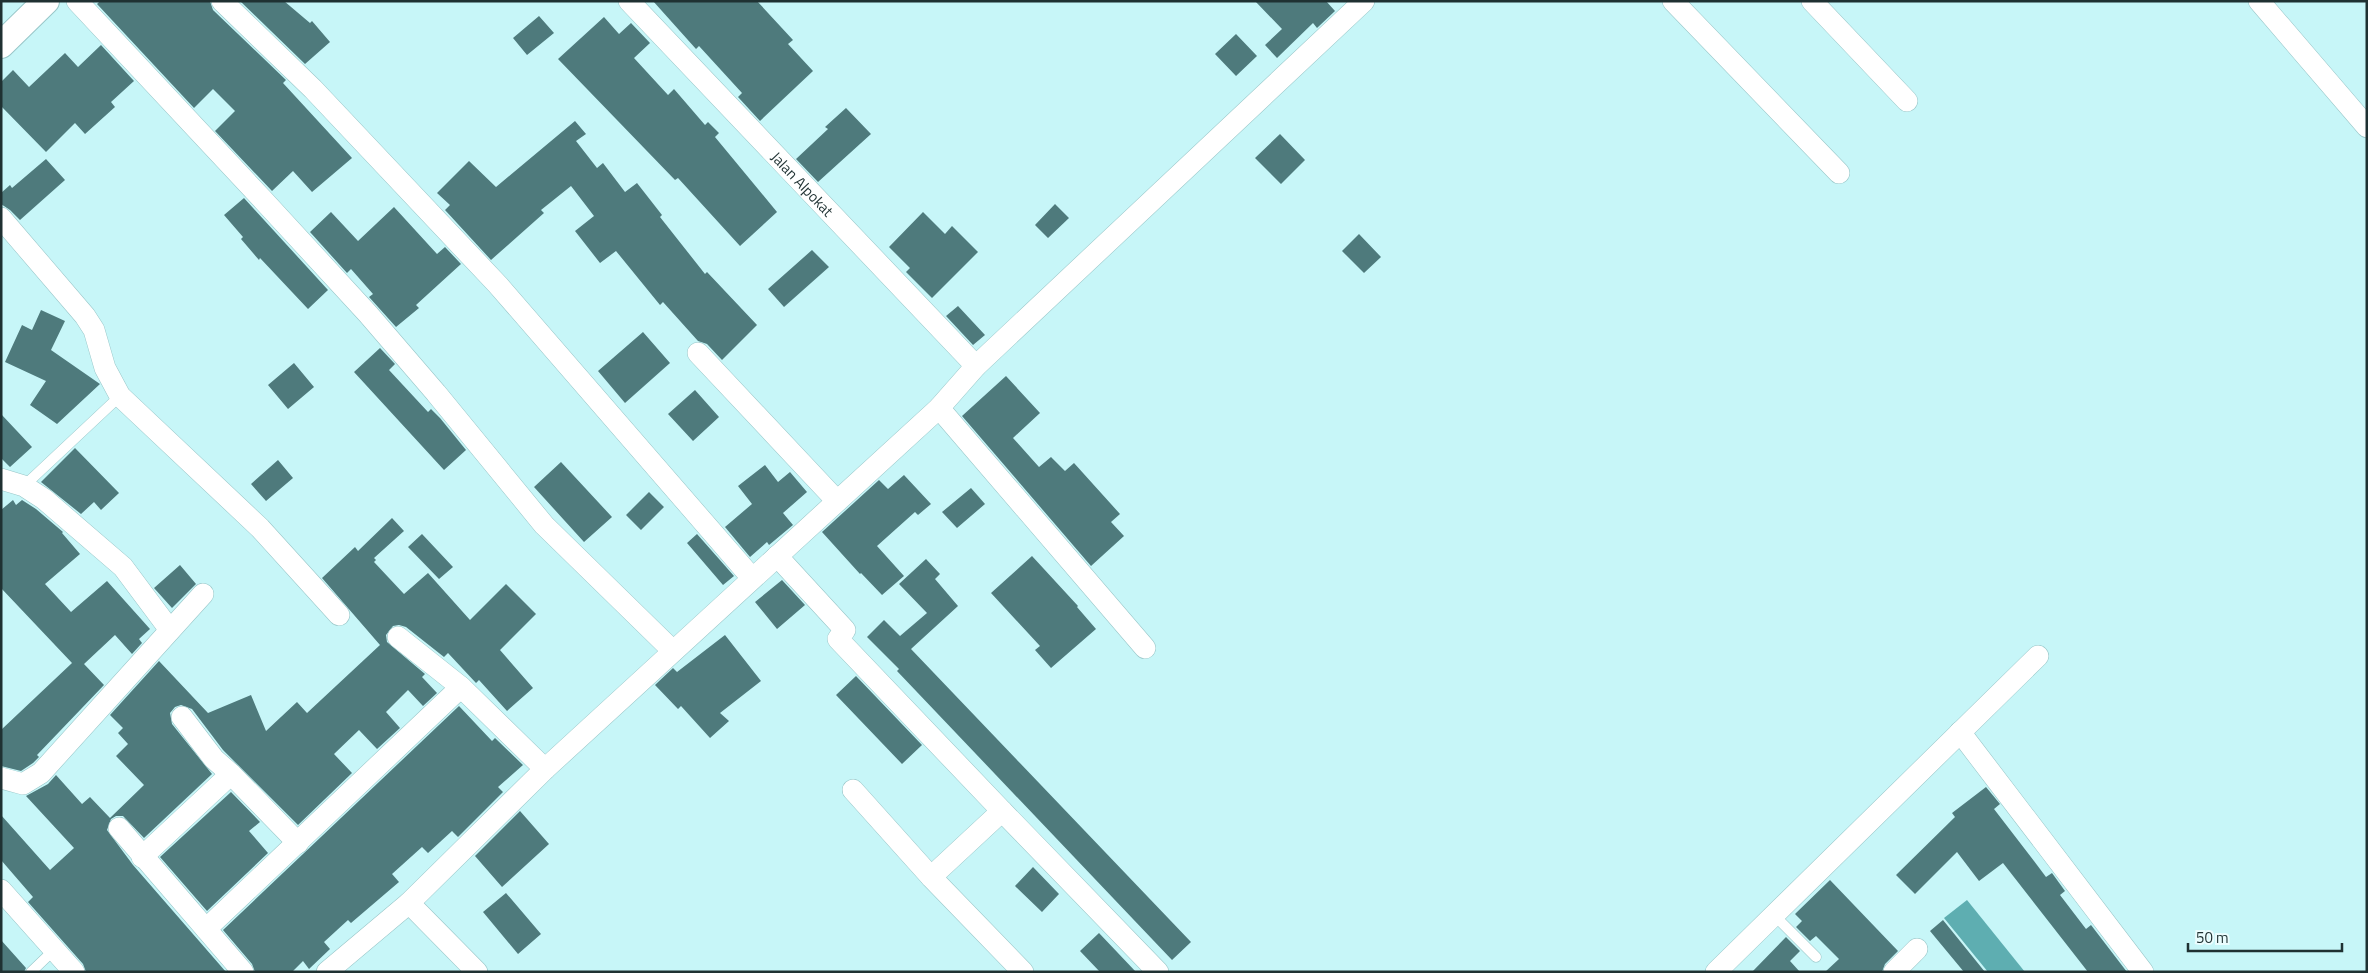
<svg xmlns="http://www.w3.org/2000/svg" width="2368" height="973" font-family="'Titillium Web',sans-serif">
	<rect width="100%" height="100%" fill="#c7f6f8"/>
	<path fill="#5eaeb1" d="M1967 900 2025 972H1988L1944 918Z"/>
	<path fill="#4e7a7c" d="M100 1H210L213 10 286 80 283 83 352 158 312 192 293 171 272 191 215 131 235 111 213 89 194 108 97 4Z
		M240 1H284L310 23 312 21 330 42 305 64Z
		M653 1H757L793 40 788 44 813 71 760 121 738 97 742 93 699 46 696 49Z
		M1255 1H1326L1335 11 1317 28 1313 23 1277 58 1265 45 1282 29Z
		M539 16 554 33 527 55 513 38Z
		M604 17 619 34 631 23 650 43 634 58 668 95 674 89 705 125 708 122 719 133 715 137 777 212 740 246 678 178 675 180 558 59Z
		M1236 34 1257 56 1236 76 1215 54Z
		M101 45 134 81 111 102 115 107 85 134 75 123 46 152 1 106V82L13 70 29 87 65 53 78 67Z
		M846 108 871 134 818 182 796 159 828 129 825 127Z
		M575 121 586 134 576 141 597 168 603 163 625 192 637 183 662 215 660 217 705 274 707 272 757 325 722 360 707 344 698 341 663 302 660 305 616 251 600 263 575 231 594 216 571 186 541 210 544 213 491 260 445 210 450 205 437 193 469 161 496 187Z
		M1280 134 1305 160 1281 184 1255 158Z
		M46 159 65 180 20 220 10 210 1 204V193L10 185 12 188Z
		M244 198 328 290 308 309 260 258 259 260 241 239 243 237 224 215Z
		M1055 204 1069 218 1048 238 1035 225Z
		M394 207 437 254 445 247 461 264 416 305 419 308 396 327 369 297 373 294 351 269 347 273 310 232 331 212 358 241Z
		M923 212 945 234 952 226 978 252 932 298 906 272 910 268 889 247Z
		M1359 234 1381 257 1364 273 1342 251Z
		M812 250 829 267 784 307 768 289Z
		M958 306 985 335 973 345 946 316Z
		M41 310 65 321 51 350 100 384 57 424 30 405 46 381 5 362 22 325 32 330Z
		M643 332 670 363 625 403 598 371Z
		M380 348 395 364 389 370 428 412 431 409 440 418 466 450 444 470 354 372Z
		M294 363 314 387 288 409 268 385Z
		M1006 376 1040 413 1013 438 1039 467 1051 457 1065 471 1074 463 1120 514 1111 522 1124 536 1091 566 962 416Z
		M695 390 719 417 693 441 668 414Z
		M1 414 32 447 10 467 1 458Z
		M75 448 119 493 101 510 94 502 81 514 41 482Z
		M278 460 293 478 266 501 251 484Z
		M561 462 612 517 584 542 534 487Z
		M765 465 778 482 790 472 807 492 783 513 793 525 769 545 767 542 750 557 725 527 752 504 738 486Z
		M904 475 931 504 918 515 915 512 877 546 904 576 882 595 861 573 860 574 822 532 879 480 888 489Z
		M971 488 985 504 957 528 942 512Z
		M649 492 664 507 641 530 626 515Z
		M13 500 16 505 22 500 36 509 63 532 62 533 80 554 45 584 71 612 107 581 150 629 139 639 142 643 132 654 115 635 84 664 104 685 37 755 39 757 33 763 21 771 1 766V730L72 663 1 588V510Z
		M392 518 404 531 374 558 376 560 374 562 404 594 428 573 470 620 506 584 536 614 500 650 533 688 507 711 479 680 476 683 448 653 444 657 406 627 399 625 393 626 386 635 387 642 425 674 422 677 437 693 423 706 408 690 386 712 400 728 377 749 359 730 334 754 352 773 298 825 223 750 192 709 181 705 175 707 170 713 172 724 212 774 144 838 123 816H116L111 819 107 830 133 865 226 972H86L83 964 28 902 33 897 1 860V815L50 870 74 848 26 796 48 784 56 775 82 804 90 797 110 818 144 785 116 756 128 744 118 733 123 728 110 715 159 661 208 713 251 695 266 731 297 702 307 713 380 645 322 578 355 547 358 551Z
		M422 534 453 567 439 579 408 547Z
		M697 534 734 576 723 585 687 543Z
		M1032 556 1078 606 1077 607 1096 629 1051 668 1035 650 1040 646 991 593Z
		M926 559 940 574 935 579 958 606 911 649 1191 942 1172 960 897 671 899 669 867 637 884 620 900 636 927 613 899 584Z
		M180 565 196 584 172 608 154 588Z
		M782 580 805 605 777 629 755 602Z
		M725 635 761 681 720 713 729 721 710 738 681 706 678 709 655 685 673 668 677 672Z
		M856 676 922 745 902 764 836 695Z
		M459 706 492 741 495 738 523 765 498 787 503 792 458 837 452 831 428 853 422 847 392 874 399 882 351 923 348 920 324 942 330 949 309 969 303 961 292 972H255L252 964 223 930Z
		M1986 787 2000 804 1994 809 2034 861 2046 877 2052 873 2065 891 2060 895 2086 929 2091 925 2127 972H2088L2003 863 1979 881 1957 852 1915 894 1896 875 1955 817 1952 813Z
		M231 792 260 822 249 831 268 853 207 911 160 857Z
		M520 811 549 844 502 887 475 856Z
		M1033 867 1059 894 1042 912 1015 886Z
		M1830 880 1898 951 1885 964 1882 972H1825L1839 959 1816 936 1810 941 1796 927 1802 921 1795 914Z
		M506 893 541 934 518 954 483 912Z
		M1943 920 1985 972H1964L1930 931Z
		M1099 933 1136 972H1100L1080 951Z
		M1786 937 1800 951 1790 961 1800 972H1752Z
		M1 940 26 968 24 972H1Z"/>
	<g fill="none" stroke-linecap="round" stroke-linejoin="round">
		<defs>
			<path id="service" d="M24 486 120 396
				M1774 915 1816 957
				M31 972 55 949"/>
			<g id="minor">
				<path d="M77 1 264 201 368 314 436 393 544 525 673 651"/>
				<path d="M222 1 313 89 498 285 752 578"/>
				<path id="s1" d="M629 1 976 366"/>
				<path d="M1673 1 1839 173"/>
				<path d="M1812 1 1907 101"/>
				<path d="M2259 1 2367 127"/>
				<path d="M1 218 85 316 94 330 105 368 120 396 260 528 339 615"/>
				<path d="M698 353 837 501"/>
				<path d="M939 408 1145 648"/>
				<path d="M1 479 24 486 44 499 123 567 170 630"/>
				<path d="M777 556 845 630 838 639 1002 811 931 877 1023 972"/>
				<path d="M398 637 461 687"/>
				<path d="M182 717 214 759 231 774"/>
				<path d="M1960 732 2143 972"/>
				<path d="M1 778 23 784 41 773 203 594"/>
				<path d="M853 790 931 877"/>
				<path d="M1002 811 1158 972"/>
				<path d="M119 828 243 972"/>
				<path d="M142 857 231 774 298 843"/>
				<path d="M1 890 74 972"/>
				<path d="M409 903 477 972"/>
				<path d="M206 929 461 687 545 769"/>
				<path d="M327 972 409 903 545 769 939 408 976 366 1364 1"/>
				<path d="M1716 972 2038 656"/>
				<path d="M1894 972 1917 949"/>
			</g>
			<path id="tertiary" d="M1 45 46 1"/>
		</defs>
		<use href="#service" stroke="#98c6c8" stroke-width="11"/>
		<use href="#minor" stroke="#98c6c8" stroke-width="22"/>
		<use href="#tertiary" stroke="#98c6c8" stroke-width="28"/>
		<use href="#service" stroke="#fff" stroke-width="10"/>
		<use href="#minor" stroke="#fff" stroke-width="21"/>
		<use href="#tertiary" stroke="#fff" stroke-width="26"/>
	</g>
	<g text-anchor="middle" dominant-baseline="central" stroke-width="5" stroke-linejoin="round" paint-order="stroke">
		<g font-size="15" fill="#1f3132" stroke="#ebfdfe">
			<text stroke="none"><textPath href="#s1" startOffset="252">Jalan Alpokat</textPath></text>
		</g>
	</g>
	<rect width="2368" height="973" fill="none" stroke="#1f3132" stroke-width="5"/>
	<path d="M2188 943v8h154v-8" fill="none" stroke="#1f3132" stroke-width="2.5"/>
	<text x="2196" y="943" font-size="15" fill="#1f3132" stroke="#ebfdfe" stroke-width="4" paint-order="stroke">50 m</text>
</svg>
